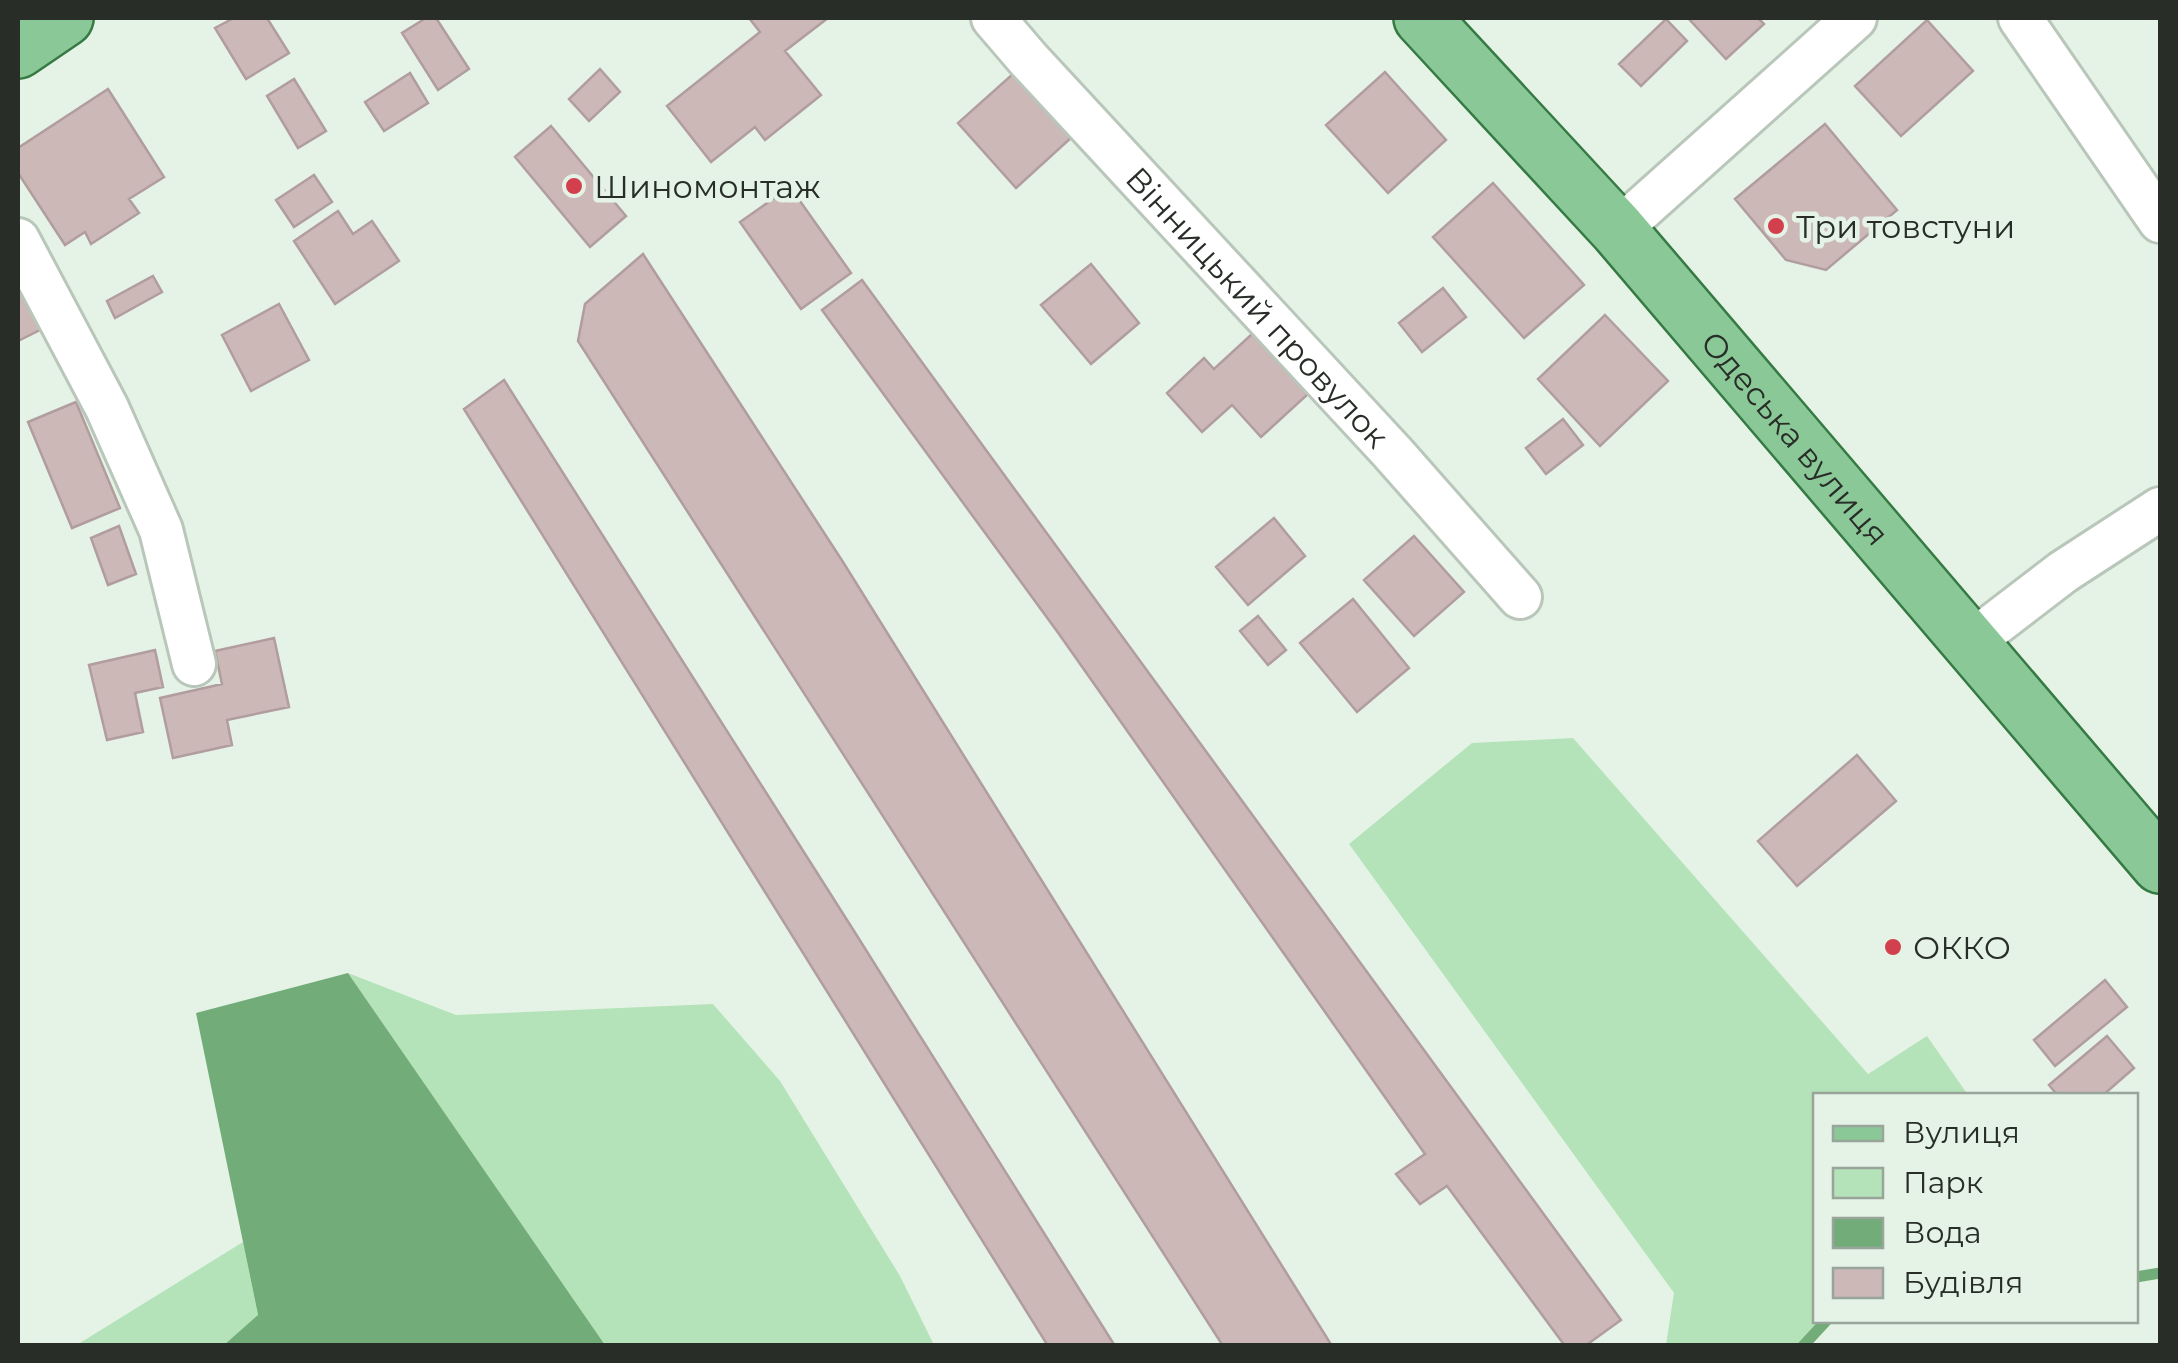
<svg xmlns="http://www.w3.org/2000/svg" width="2178" height="1363" font-family="Montserrat,sans-serif">
	<rect width="100%" height="100%" fill="#e5f3e6"/>
	<path fill="#b5e3b9" d="M1573 738 1868 1074 1927 1036 1968 1095 1816 1096V1320L1827 1321 1803 1345H1666L1674 1293 1349 844 1472 743Z
		M348 973 456 1015 713 1004 780 1081 900 1276 934 1345H605Z
		M243 1242 258 1316 224 1345 75 1346Z"/>
	<path fill="#72ad79" d="M348 973 605 1345H224L258 1315 196 1013Z"/>
	<g fill="none" stroke-linecap="round" stroke-linejoin="round">
		<path stroke="#72ad79" stroke-width="11" d="M2136 1277 2160 1273
			M1803 1346 1827 1320"/>
	</g>
	<path fill="#cbb8b7" stroke="#b19d9d" stroke-width="2.5" d="M234 18H267L289 53 246 79 215 28Z
		M426 18H436L469 69 438 90 402 33Z
		M749 18H828L785 51 821 95 765 140 755 127 711 162 667 106 760 32Z
		M1688 18H1758L1764 24 1726 59Z
		M1666 19 1687 41 1641 86 1619 64Z
		M1927 20 1973 71 1901 136 1855 86Z
		M600 69 620 92 589 121 569 99Z
		M1385 72 1446 140 1388 193 1326 125Z
		M410 73 428 103 384 131 365 102Z
		M1014 73 1072 137 1016 188 958 123Z
		M294 79 326 131 298 148 267 96Z
		M108 89 164 177 129 199 139 213 91 244 85 232 65 245 18 173V148Z
		M1825 124 1897 210 1826 270 1786 260 1735 199Z
		M551 126 626 216 590 247 515 157Z
		M314 175 332 202 294 227 276 200Z
		M1493 183 1584 285 1524 338 1433 237Z
		M790 187 851 273 801 309 740 222Z
		M338 211 353 234 372 221 399 261 335 304 294 241Z
		M643 254 843 562 1332 1346H1223L578 341 585 304Z
		M1091 264 1139 323 1091 364 1041 305Z
		M153 276 162 292 115 318 107 301Z
		M18 278 42 329 18 341Z
		M862 280 1621 1320 1585 1346H1565L1447 1186 1420 1204 1396 1174 1425 1154 1059 634 822 310Z
		M1443 288 1466 317 1422 352 1399 323Z
		M279 304 309 360 251 391 222 335Z
		M1605 315 1668 381 1600 446 1538 379Z
		M1252 334 1308 394 1261 437 1232 405 1202 432 1167 393 1204 358 1214 369Z
		M504 380 854 931 1115 1346H1048L464 409Z
		M76 402 120 508 72 528 28 422Z
		M1563 419 1583 445 1546 474 1526 448Z
		M1274 518 1305 556 1248 605 1216 567Z
		M119 526 136 574 108 585 91 538Z
		M1414 536 1464 592 1414 636 1364 580Z
		M1353 599 1409 668 1357 712 1300 643Z
		M1258 616 1286 650 1268 665 1240 631Z
		M274 638 289 707 227 720 232 745 173 758 160 698 222 684 215 651Z
		M155 650 163 687 135 693 143 732 107 740 89 665Z
		M1857 755 1896 801 1797 886 1758 841Z
		M2105 980 2127 1007 2055 1066 2034 1040Z
		M2107 1036 2134 1068 2102 1096H2058L2049 1085Z"/>
	<g fill="none" stroke-linecap="round" stroke-linejoin="round">
		<defs>
			<g id="minor">
				<path id="s1" d="M993 18 1029 60 1392 452 1520 597"/>
				<path d="M2020 18 2160 221"/>
				<path d="M1618 230 1855 18"/>
				<path d="M18 240 107 408 161 530 194 664"/>
				<path d="M1969 644 2063 572 2160 509"/>
			</g>
			<g id="major">
				<path id="s2" d="M1422 18 1618 230 2160 865"/>
				<path d="M18 50 65 18"/>
			</g>
		</defs>
		<use href="#minor" stroke="#b9c6ba" stroke-width="48"/>
		<use href="#major" stroke="#367a43" stroke-width="60"/>
		<use href="#minor" stroke="#fff" stroke-width="42"/>
		<use href="#major" stroke="#8bc897" stroke-width="55"/>
	</g>
	<g fill="#d1404c" stroke="#e5f3e6" stroke-width="4">
		<circle cx="574" cy="186" r="10"/>
		<circle cx="1776" cy="226" r="10"/>
		<circle cx="1893" cy="947" r="10"/>
	</g>
	<g text-anchor="middle" dominant-baseline="central" stroke-width="9" stroke-linejoin="round" paint-order="stroke">
		<g font-size="32" fill="#282d28" stroke="#e5f3e6" text-anchor="start">
			<text x="594" y="186">Шиномонтаж</text>
			<text x="1796" y="226">Три товстуни</text>
			<text x="1913" y="947">ОККО</text>
		</g>
		<g font-size="32" fill="#282d28" stroke="#e5f3e6">
			<text stroke="none"><textPath href="#s1" startOffset="392">Вінницький провулок</textPath></text>
			<text stroke="none"><textPath href="#s2" startOffset="562">Одеська вулиця</textPath></text>
		</g>
	</g>
	<rect width="2178" height="1363" fill="none" stroke="#282d28" stroke-width="40"/>
	<rect x="1813" y="1093" width="325" height="230" fill="#e5f3e6" stroke="#99a49a" stroke-width="2.5"/>
	<rect x="1833" y="1126" width="50" height="15" fill="#8bc897" stroke="#99a49a" stroke-width="2.5"/>
	<text x="1903" y="1143" font-size="30" fill="#282d28">Вулиця</text>
	<rect x="1833" y="1168" width="50" height="30" fill="#b5e3b9" stroke="#99a49a" stroke-width="2.5"/>
	<text x="1903" y="1193" font-size="30" fill="#282d28">Парк</text>
	<rect x="1833" y="1218" width="50" height="30" fill="#72ad79" stroke="#99a49a" stroke-width="2.5"/>
	<text x="1903" y="1243" font-size="30" fill="#282d28">Вода</text>
	<rect x="1833" y="1268" width="50" height="30" fill="#cbb8b7" stroke="#99a49a" stroke-width="2.5"/>
	<text x="1903" y="1293" font-size="30" fill="#282d28">Будівля</text>
</svg>
